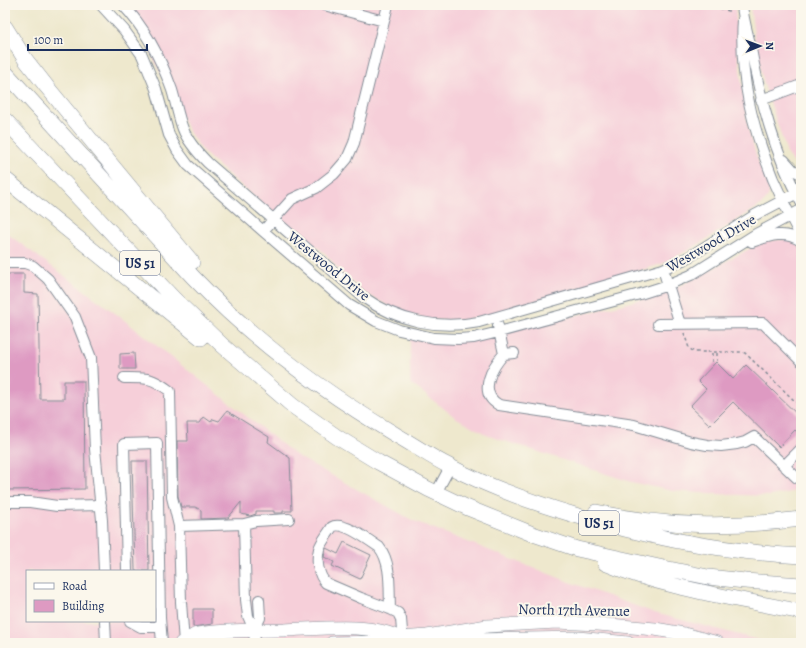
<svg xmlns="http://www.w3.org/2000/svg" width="806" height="648" font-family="Alegreya,serif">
	<rect width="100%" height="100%" fill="#fbf7ec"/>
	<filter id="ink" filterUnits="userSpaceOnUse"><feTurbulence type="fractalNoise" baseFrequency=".025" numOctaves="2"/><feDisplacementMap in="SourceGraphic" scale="8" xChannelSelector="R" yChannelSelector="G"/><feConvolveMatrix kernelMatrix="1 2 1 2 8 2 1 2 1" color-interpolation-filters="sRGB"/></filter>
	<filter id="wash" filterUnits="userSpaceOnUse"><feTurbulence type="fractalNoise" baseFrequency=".012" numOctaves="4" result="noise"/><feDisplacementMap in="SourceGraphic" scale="16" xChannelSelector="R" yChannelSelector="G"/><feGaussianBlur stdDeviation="0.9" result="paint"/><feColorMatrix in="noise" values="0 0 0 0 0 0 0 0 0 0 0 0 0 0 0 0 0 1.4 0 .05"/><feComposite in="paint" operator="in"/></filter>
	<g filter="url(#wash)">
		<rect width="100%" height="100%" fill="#eee8cd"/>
		<path fill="#f6cfd9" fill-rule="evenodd" d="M128 5H735L738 54 748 128 757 158 769 188V194L766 200 761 205 694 247 662 264 493 314 463 320H429L398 311 365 293 339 270 326 254 260 202 204 153 189 132Z
			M750 5H801V168L793 162 788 156 764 84 755 43Z
			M5 232 119 316 297 456 412 520 572 583 655 613 770 643H5ZM27 571H155V621H27Z
			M788 239 798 245 801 248V490L769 496 716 494 673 491 631 482 489 436 455 417 410 383V338L429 341 565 318 620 305 652 296 684 284 764 241Z"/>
		<g id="blocks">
			<path fill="#de9ac2" d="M5 274H24V293L38 294 40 399H64V381H84L85 489 5 490Z
				M134 353 135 369H120V354Z
				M716 362 733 379 746 365 801 418V436L795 430 779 447 733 402 710 425 690 406 706 389 698 381Z
				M227 411 269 437 268 442 290 458 292 511H283V513H274V511H256V514L250 516 241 514V502L228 518 201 519V510L195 507H181L178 496 177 441H188L187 423H200L204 417 211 422 213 419 219 421Z
				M132 461H147L149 571H135Z
				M344 542 371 555 360 579 332 566 334 562 324 557 326 548 338 554Z
				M193 609H212V624L193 627Z"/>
		</g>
	</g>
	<g filter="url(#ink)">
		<use href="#blocks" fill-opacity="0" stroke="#848c96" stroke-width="1"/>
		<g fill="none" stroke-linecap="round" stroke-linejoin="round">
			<defs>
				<path id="minor" d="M101 5 124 30 142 55 156 89 169 135 177 150 188 165 263 231 349 305 376 321 399 330 434 338 458 339 474 338 499 332 640 294 665 286 691 275 756 234 801 210
					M123 5C146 29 161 59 172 90 176 103 178 116 183 129 188 142 198 153 208 163L363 297C397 321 438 330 479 322L663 269 689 257 755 215 801 191
					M324 5 384 21
					M742 5C743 18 747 31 750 44 760 98 774 153 801 202
					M743 19C739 77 752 126 773 179 782 198 790 218 801 236
					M761 100 801 85
					M784 160 793 170 801 174
					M263 231 292 199 316 188 334 174 347 159 354 143 388 5
					M752 242C769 236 785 230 801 241
					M5 263H25L33 266 48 279 75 317 91 358 95 449 102 520 104 571
					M663 269 680 324
					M658 324 763 323 801 361
					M498 326 504 354
					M514 353 504 354C492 367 477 393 499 405L634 425 691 442 707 445 721 446 737 444 745 442 754 437 797 478H801
					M124 378C148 378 151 377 170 391L172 497 179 526 181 602 184 643
					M784 466 801 449
					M436 493 450 467
					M5 502H30L57 506 101 505
					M244 524 246 600 248 616 254 630 255 643
					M179 526 244 524 256 521 289 519
					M127 571 124 444 157 443 160 618 162 643
					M390 609C389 589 392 563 379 547 370 541 342 520 332 527 328 534 321 542 319 549 316 561 318 575 326 583L361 598 390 609 398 613 401 619 403 643
					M105 621 106 643
					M130 621 141 627H160
					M254 630 260 618 259 600
					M681 643 693 636"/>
				<path id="major" d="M441 638 470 640 578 638 628 643
					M181 643C187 642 190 636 197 634 226 630 255 630 285 630 317 629 372 622 400 638
					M332 643 384 642 400 638 427 636 487 626 557 622 598 624 655 629 684 634 718 643"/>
				<path id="highway" d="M5 27 25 59 47 87 192 262
					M5 72 193 277C252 339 322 391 396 435 414 445 431 457 449 466 490 488 534 503 578 516 651 538 725 552 801 556
					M5 120 173 298 222 345 293 406 337 437 378 462 428 489 468 508 530 533 577 549 659 567 708 577 745 581 801 585
					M5 179 201 338
					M596 512C666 527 730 528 801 519
					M605 563C667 589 736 598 801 612"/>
			</defs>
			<use href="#minor" stroke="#848c96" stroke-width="12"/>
			<use href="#major" stroke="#848c96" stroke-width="14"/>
			<use href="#highway" stroke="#848c96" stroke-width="16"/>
			<path stroke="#848c96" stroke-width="1.5" stroke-dasharray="3 3" stroke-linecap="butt" d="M709 5 732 12
				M684 333 689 348 694 352H741L745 353 801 407
				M712 353V363
				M717 353V361"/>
			<use href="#minor" stroke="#fff" stroke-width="10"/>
			<use href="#major" stroke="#fff" stroke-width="13"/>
			<use href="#highway" stroke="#fff" stroke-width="15"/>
		</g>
	</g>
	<g text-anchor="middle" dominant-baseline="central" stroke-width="4" stroke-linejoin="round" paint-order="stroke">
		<g fill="#fbf7ec" stroke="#5e6b89" stroke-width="1">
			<rect x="120" y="251" width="40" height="24" rx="3"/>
			<rect x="579" y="511" width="40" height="24" rx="3"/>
		</g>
		<g font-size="14" font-weight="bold" fill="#1b2f5e">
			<text x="140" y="263">US 51</text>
			<text x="599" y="523">US 51</text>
		</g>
		<g font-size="15" fill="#1b2f5e" stroke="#fbf7ec">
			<text transform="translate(711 243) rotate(-30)">Westwood Drive</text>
			<text transform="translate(329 266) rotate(39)">Westwood Drive</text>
			<text transform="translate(574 610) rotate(1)">North 17th Avenue</text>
		</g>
	</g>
	<rect width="806" height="648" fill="none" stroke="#fbf7ec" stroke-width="20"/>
	<rect x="26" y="570" width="130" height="52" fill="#fbf7ec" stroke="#a1a7b3"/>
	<rect x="34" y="583" width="20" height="6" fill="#ffffff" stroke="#a1a7b3"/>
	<text x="62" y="590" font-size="12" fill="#1b2f5e">Road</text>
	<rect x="34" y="600" width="20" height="12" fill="#de9ac2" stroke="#a1a7b3"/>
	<text x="62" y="610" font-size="12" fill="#1b2f5e">Building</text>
	<g transform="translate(760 46) rotate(89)" stroke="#fbf7ec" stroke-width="3" paint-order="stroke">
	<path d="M0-3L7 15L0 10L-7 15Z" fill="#1b2f5e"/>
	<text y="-6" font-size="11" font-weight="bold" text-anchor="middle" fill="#1b2f5e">N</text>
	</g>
	<path d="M28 44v6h119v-6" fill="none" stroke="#1b2f5e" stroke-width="2"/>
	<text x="34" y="44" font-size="12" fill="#1b2f5e" stroke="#fbf7ec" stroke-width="3" paint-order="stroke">100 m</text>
</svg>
